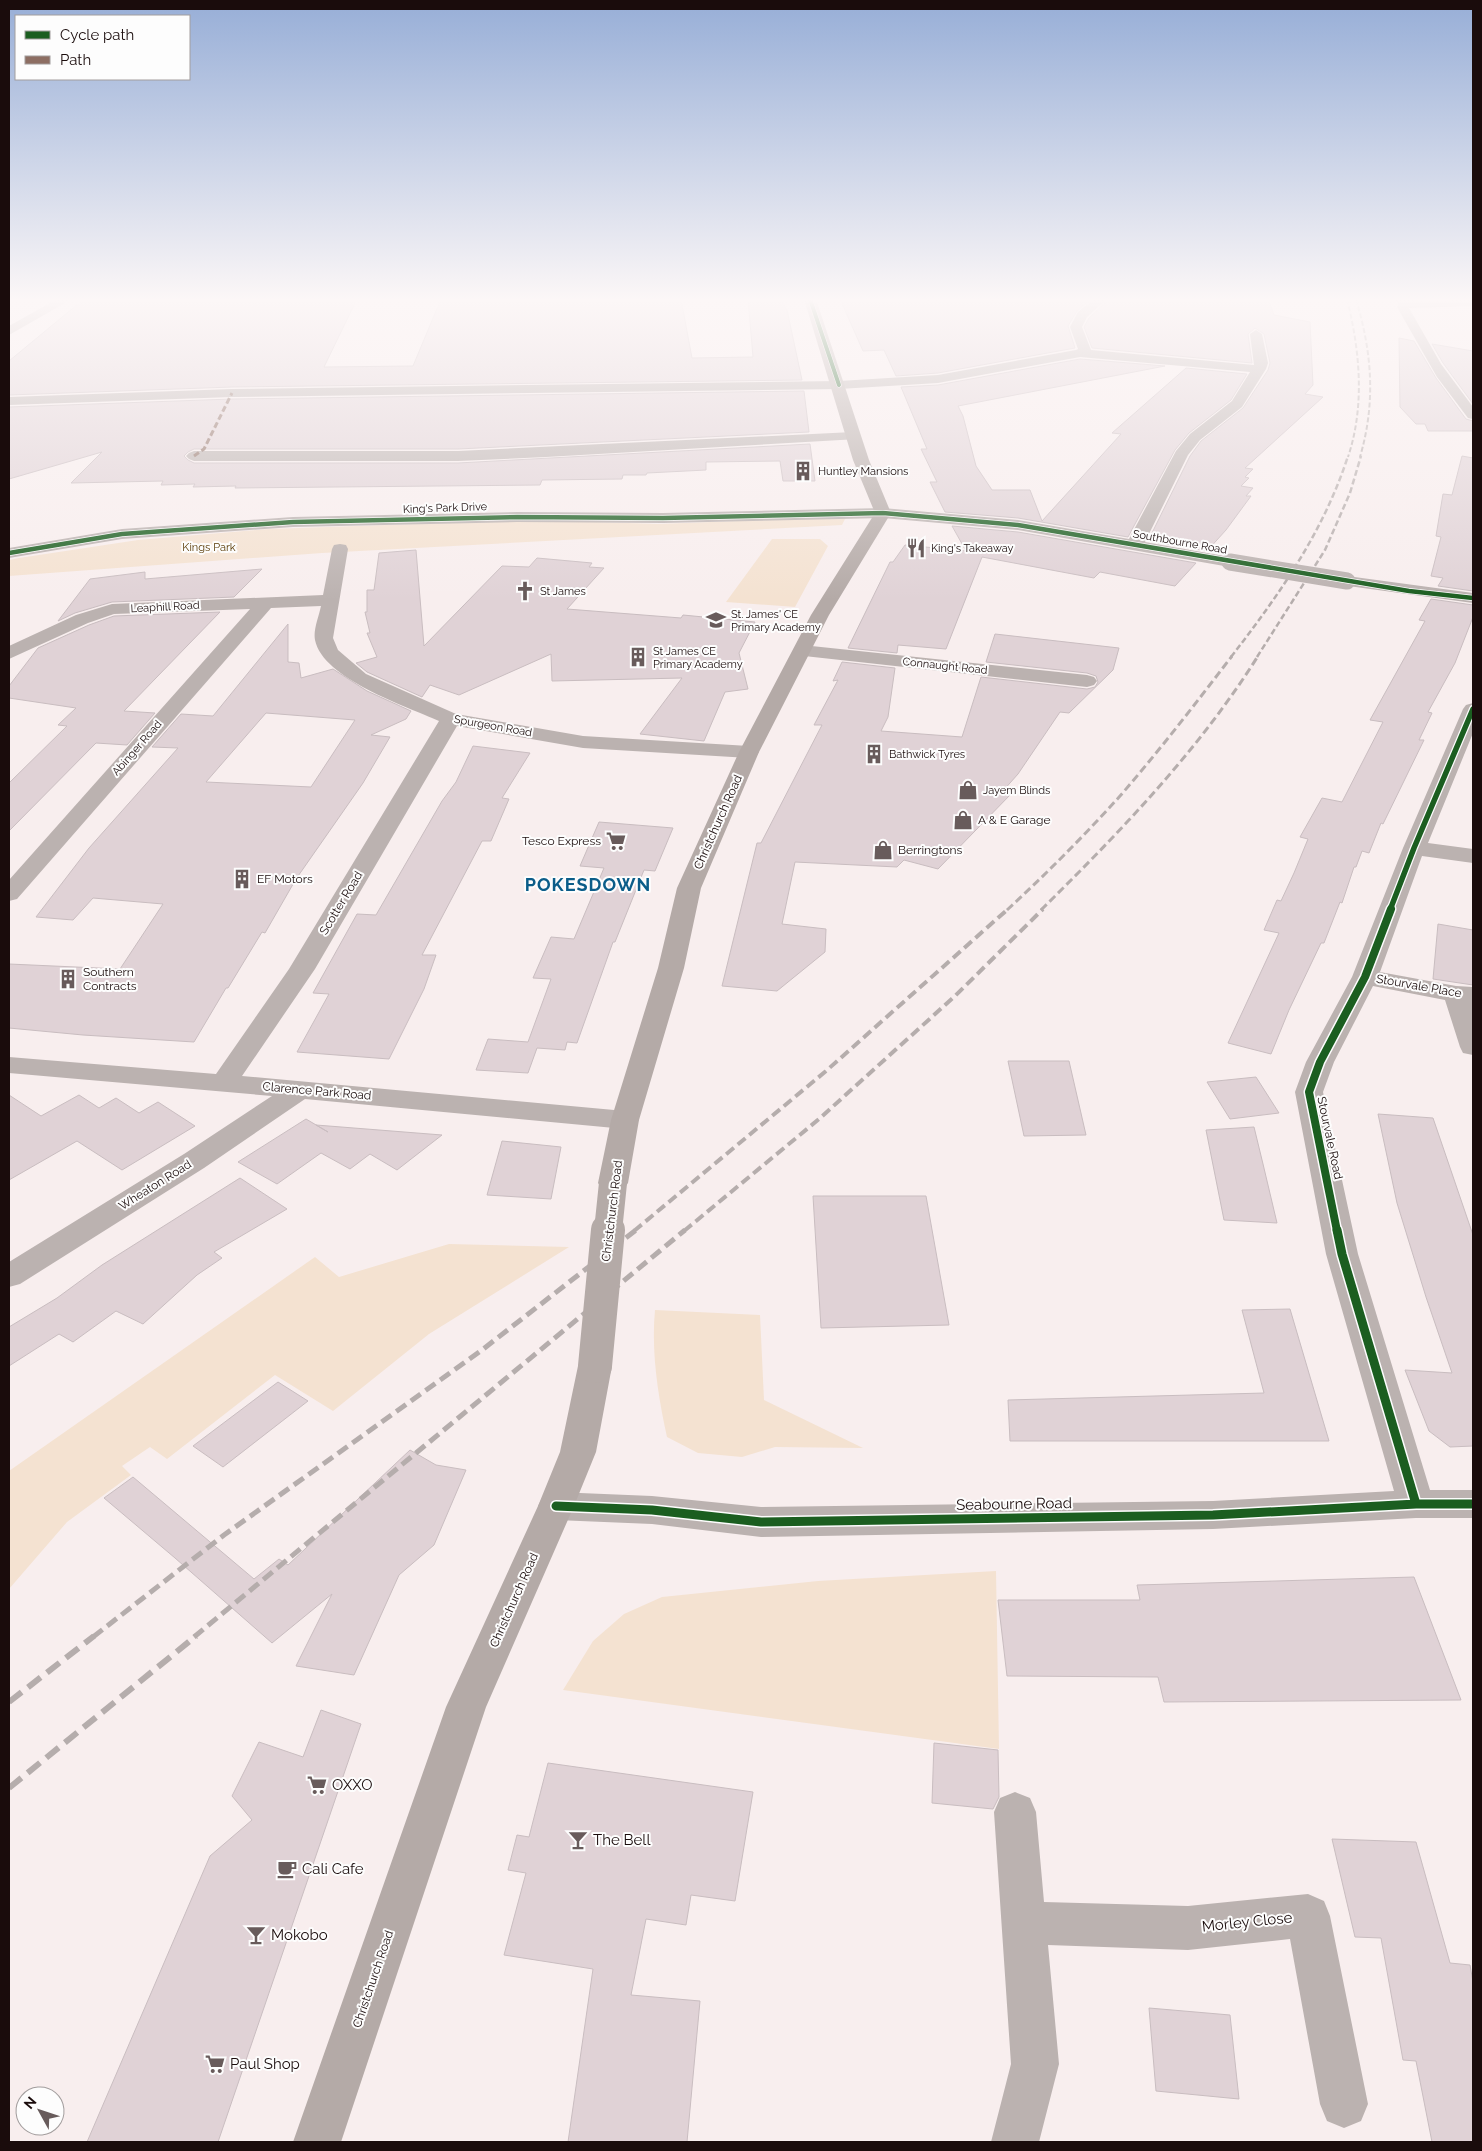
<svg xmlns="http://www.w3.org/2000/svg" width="1482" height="2151" font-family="Raleway,sans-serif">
	<rect width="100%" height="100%" fill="#f8eeee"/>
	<path fill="#f4e2d1" d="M846 517 842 525 322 553 9 576V560L19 558 138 540 269 529 534 520 658 524Z
		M772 539H820L828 546 795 607 726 602Z
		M449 1244 569 1247 429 1334 333 1411 275 1375 167 1459 150 1447 122 1466 131 1475 67 1522 9 1589V1471L315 1257 339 1277Z
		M655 1310 760 1315 764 1400 863 1448 775 1447 742 1457 698 1453 667 1437C658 1396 651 1352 655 1310Z
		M996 1571 999 1749 563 1690 593 1641 624 1614 662 1597 818 1581Z"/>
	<path fill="#e0d2d6" stroke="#c9bdc0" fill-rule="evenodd" d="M84 299H357L324 367 413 366 441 299H681L692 358 753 357 748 299H780L787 310 802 380 232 387 9 395V361Z
		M840 299 965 301 972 299 1023 303 1028 299H1091L1077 311 1068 326 1075 348 938 373 896 376 884 350 863 351Z
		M1109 299 1269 301 1274 315 1310 322 1313 385 1305 394 1323 397 1245 468 1253 469 1245 477 1249 478 1241 486 1253 488 1246 496H1251L1226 530 1207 551 1148 541 1190 456 1201 441 1243 408 1268 370 1270 363 1264 334 1255 328 1248 334 1252 363 1092 348 1084 327 1089 318Z
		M1399 338 1414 341 1436 378 1466 419 1473 421V431H1428L1425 424H1416L1400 407Z
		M1432 344 1473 351V404L1443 363Z
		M1080 359 1165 366 958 406 963 416 976 466 992 490H1030L1042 521 1121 434 1112 433 1186 368 1247 374 1231 400 1189 433 1175 450 1128 537 1018 518 945 512 930 482H937L921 449H927L901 387 938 385Z
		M804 391 809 432 458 449H194L188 452 184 456 188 460 194 463H458L810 444 815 481H783L780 461 706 462V470L647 473 646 475H623L622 479 542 480 540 485 235 488 236 486 193 487 195 484 161 485 163 481 71 483 102 452 9 479V407L232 399Z
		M1462 456 1473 458V591L1438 586 1443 578 1431 576 1441 537 1436 536 1443 494 1452 495Z
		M952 526 1018 532 1196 563 1175 586 1100 572 1094 578 982 557 946 649 898 645 897 653 848 648 890 562H893L905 545 966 551Z
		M416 550 424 646 502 566 529 567 537 558 592 563 589 567 604 568 567 609 681 618 683 615 755 622 739 653 748 689 725 692 704 741 640 734 682 678 552 681 551 654 459 695 430 685 422 697 367 672 356 663 377 657 367 633H370L365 612H367V590H374L379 553Z
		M262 569 234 597 112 602 75 613 58 621 90 579 145 572V579Z
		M1431 599 1473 605V617L1455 663 1428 712 1432 713 1419 740H1424L1383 824 1381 823 1369 853 1362 851 1356 867H1354L1342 903 1340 902 1324 943H1321L1289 1010 1271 1054 1228 1043 1279 933 1264 930 1277 900 1281 901 1294 873 1308 839 1300 837 1322 798 1342 802 1383 722 1370 720 1425 621 1419 620Z
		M220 612 124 711 155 713 127 745 96 743 9 831V783L67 726 58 725 76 708 9 698V686L38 648 89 625 114 616Z
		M288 624V662L299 663 301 678 333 669 367 691 411 711 406 719 371 735 390 737 363 783 296 879 265 933 262 932 228 988H226L194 1042 83 1035 9 1028V964L120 969 163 904 93 898 73 920 36 917 89 848 178 748 152 747 181 714 213 716ZM266 713 355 720 311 787 206 782Z
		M995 634 1119 648 1113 670 1069 713 1060 712 1018 774 1002 792 1011 794 938 869 904 860 897 867 795 862 782 924 826 929 825 952 777 991 722 986 757 843H761L822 725H814L838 680 833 681 842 662 895 668 888 717 881 731 962 737 981 677 1087 689 1095 687 1098 682 1096 676 1087 673 986 662Z
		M473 746 530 753 502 798 509 799 491 841H482L422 955H436L424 989 389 1059 297 1052 329 994 313 993 357 914 376 915 442 801 456 782Z
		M599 822 673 828 655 871 644 870 615 942H613L577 1043 567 1042 565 1050 537 1048 528 1073 476 1070 488 1039 528 1042 551 979 533 978 551 937 574 939 604 868 580 866Z
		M1438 924 1473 930V985L1433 979Z
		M1008 1061H1069L1086 1135 1024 1136Z
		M1256 1077 1279 1113 1230 1119 1207 1082Z
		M9 1095 41 1116 79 1095 99 1108 116 1098 139 1113 158 1102 195 1126 122 1170 77 1141 9 1180Z
		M1378 1114 1433 1118 1473 1235V1446L1450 1447 1429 1431 1405 1370 1452 1373 1426 1297 1397 1203Z
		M306 1119 328 1132 316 1125 442 1135 397 1170 370 1154 350 1169 321 1153 277 1184 238 1162Z
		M1254 1127 1263 1164 1277 1223 1224 1220 1206 1130Z
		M502 1141 561 1147 551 1199 487 1195Z
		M240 1178 287 1209 214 1252 222 1258 197 1275 143 1324 116 1311 73 1342 59 1334 9 1366V1327L57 1298 102 1265Z
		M813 1196H926L949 1325 821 1328Z
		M1290 1309 1329 1441H1010L1008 1400 1264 1393 1242 1310Z
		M278 1382 308 1401 223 1467 193 1446Z
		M410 1450 436 1465 466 1470 434 1545 399 1575 354 1675 296 1666 332 1594 272 1643 175 1558 104 1498 133 1477 254 1579 279 1559 288 1565Z
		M1414 1577 1461 1700 1164 1702 1158 1677 1007 1676 998 1600H1140L1137 1585Z
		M321 1710 361 1724 218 2142H87L210 1856 252 1820 232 1796 259 1742 303 1757Z
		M934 1743 998 1750 999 1797 993 1809 932 1803Z
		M548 1763 753 1792 735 1901 691 1895 686 1925 646 1919 631 1995 700 2001 687 2142H568L593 1969 504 1955 526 1873 508 1870 517 1835 529 1837Z
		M1332 1839 1416 1842 1450 1963 1470 1965 1473 1982V2142H1432L1416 2061 1403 2060 1381 1938 1355 1937Z
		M1149 2008 1230 2015 1239 2099 1156 2091Z"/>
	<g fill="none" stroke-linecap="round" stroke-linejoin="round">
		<path fill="#bbb2b0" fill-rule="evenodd" d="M57 299H72L9 335V326Z
			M1094 299H1107L1087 317 1082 327 1091 350 1254 365 1250 334 1256 330 1262 334 1268 363 1266 369 1242 407 1200 440 1188 455 1145 542 1236 558 1239 562 1236 566 1230 567 1018 530 883 518 663 523 517 522 293 527 122 539 9 558V548L122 529 293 517 517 512 663 513 883 508 1018 520 1129 539 1176 451 1190 434 1232 401 1250 372 1080 357 938 383 839 389 232 397 9 405V397L232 389 839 381 938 375 1076 350 1078 349 1070 327 1078 312Z
			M1392 299 1434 301 1473 299V306L1409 308 1441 364 1473 407V419L1468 418 1437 377 1397 307 1399 304Z
			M853 432 858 433 860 436 858 439 546 457 458 461H194L189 459 186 456 189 453 194 451H458Z
			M340 544 346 545 348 549 333 638 338 650 366 674 456 714 583 736 749 746 756 748 759 752 756 756 749 758 583 748 457 726 315 969 242 1076 625 1111 635 1114 639 1120 635 1126 625 1129 305 1099 204 1168 20 1284 9 1287V1262L184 1154 272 1096 9 1073V1057L216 1074 289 969 439 721C406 706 323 679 315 640 313 630 319 616 321 606L271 608 17 899 9 901V880L250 609 114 614 88 623 9 659V646L76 615 112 604 323 595 332 549 334 545Z
			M1347 576 1473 593V603L1341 585 1338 581 1341 577Z
			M802 645 1087 675 1094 677 1097 681 1094 685 1087 687 795 655 793 651 795 647Z
			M1473 703V733L1428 843 1473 849V863L1422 856 1380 972 1456 986 1473 987V1055L1463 1053 1460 1047 1445 1000 1373 986 1334 1062 1323 1092 1358 1254 1430 1490H1473V1518H1416L1213 1529 761 1537 652 1524 556 1520 543 1516 538 1506 543 1496 556 1492 652 1496 761 1507 1213 1501 1394 1491 1326 1254 1295 1092 1306 1062 1352 977 1403 848 1463 709 1466 705Z
			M1015 1792 1030 1798 1036 1812 1044 1902 1188 1906 1308 1894 1324 1901 1330 1916 1368 2104 1361 2121 1344 2128 1327 2121 1320 2104 1290 1939 1188 1950 1048 1945 1059 2064 1039 2142H991L1011 2064 994 1812 1000 1798Z"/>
		<path fill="#b4aaa7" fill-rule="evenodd" d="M804 299H816L869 460 891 513 829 615 759 752 701 888 684 968 639 1120 628 1183 623 1190 613 1193 603 1190 598 1183 611 1120 658 968 677 888 739 752 811 615 875 513 853 460Z
			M595 1354 607 1357 612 1366 596 1452 574 1506 486 1707 341 2142H293L446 1707 538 1506 560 1452 578 1366 583 1357Z"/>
		<path stroke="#b5adac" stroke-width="2" stroke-dasharray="5 2.5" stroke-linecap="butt" d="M1347 299C1360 351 1365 406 1348 457
			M1356 299C1372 353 1376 402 1360 457"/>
		<path stroke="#b5adac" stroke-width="2.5" stroke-dasharray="6 3" stroke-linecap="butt" d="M1231 657C1279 595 1324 531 1348 456
			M1257 657 1325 550 1350 493 1361 456"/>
		<path stroke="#b5adac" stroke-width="3" stroke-dasharray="8 4" stroke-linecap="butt" d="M1007 910C1046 874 1084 836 1120 796 1159 751 1196 703 1232 656
			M1041 910C1120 832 1199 750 1258 656"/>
		<path stroke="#b5adac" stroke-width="4" stroke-dasharray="10 5" stroke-linecap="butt" d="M634 1231 826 1071 1008 909
			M684 1231 819 1119 955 996 1043 909"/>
		<path stroke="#b5adac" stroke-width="5" stroke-dasharray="12 6" stroke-linecap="butt" d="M93 1637 224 1535 482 1350 636 1230
			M194 1637 685 1230"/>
		<path stroke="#b5adac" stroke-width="6" stroke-dasharray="16 8" stroke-linecap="butt" d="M9 1702 94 1636
			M9 1788 196 1636"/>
		<path stroke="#bbb2b0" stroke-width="17" d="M1230 562 1347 581"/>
		<path stroke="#b4aaa7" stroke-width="28" d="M608 1231 613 1183"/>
		<path stroke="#b4aaa7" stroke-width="34" d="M595 1366 608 1230"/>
		<path stroke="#8d6e63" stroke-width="3" stroke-dasharray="6 3" stroke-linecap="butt" d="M194 456 204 449 232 393"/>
		<defs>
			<path id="cycleway-far4" d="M810 299 839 385"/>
			<path id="cycleway-far3" d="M9 553 122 534 293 522 517 517 663 518 883 513 1018 525 1409 591 1473 598"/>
			<path id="cycleway-far2" d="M1390 910 1414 848 1473 709"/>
			<path id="cycleway-far1" d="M1337 1231 1309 1092 1320 1062 1365 977 1391 909"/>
			<path id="cycleway" d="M1337 1230 1342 1254 1416 1504
				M556 1506 652 1510 761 1522 1213 1515 1416 1504H1473"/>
		</defs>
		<use href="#cycleway-far4" stroke="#fdfdfd" stroke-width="5"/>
		<use href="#cycleway-far3" stroke="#fdfdfd" stroke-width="6"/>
		<use href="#cycleway-far2" stroke="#fdfdfd" stroke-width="8"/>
		<use href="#cycleway-far1" stroke="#fdfdfd" stroke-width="11"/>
		<use href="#cycleway" stroke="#fdfdfd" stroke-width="12"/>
		<use href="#cycleway-far4" stroke="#1b5e20" stroke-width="4"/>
		<use href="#cycleway-far3" stroke="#1b5e20" stroke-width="4.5"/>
		<use href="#cycleway-far2" stroke="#1b5e20" stroke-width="5.5"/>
		<use href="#cycleway-far1" stroke="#1b5e20" stroke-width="8"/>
		<use href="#cycleway" stroke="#1b5e20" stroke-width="9"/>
	</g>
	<linearGradient id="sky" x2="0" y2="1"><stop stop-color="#97aed7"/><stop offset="0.5" stop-color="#fcf7f7"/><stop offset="1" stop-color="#fcf7f7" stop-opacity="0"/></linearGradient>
	<rect width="1482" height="600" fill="url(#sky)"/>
	<defs>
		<symbol id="building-bare" viewBox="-9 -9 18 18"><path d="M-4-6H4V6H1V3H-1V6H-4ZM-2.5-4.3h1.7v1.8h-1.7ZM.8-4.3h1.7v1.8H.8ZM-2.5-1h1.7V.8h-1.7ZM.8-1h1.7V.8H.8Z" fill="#685b5b" stroke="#fdfdfd" stroke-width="2.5" paint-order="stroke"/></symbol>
		<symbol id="restaurant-bare" viewBox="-9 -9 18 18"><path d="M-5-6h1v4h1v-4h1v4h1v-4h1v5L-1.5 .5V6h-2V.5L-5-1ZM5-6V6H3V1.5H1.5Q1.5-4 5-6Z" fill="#685b5b" stroke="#fdfdfd" stroke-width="2.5" paint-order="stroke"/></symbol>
		<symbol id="church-bare" viewBox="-9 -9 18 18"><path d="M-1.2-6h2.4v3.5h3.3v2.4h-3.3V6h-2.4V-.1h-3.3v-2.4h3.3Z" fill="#685b5b" stroke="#fdfdfd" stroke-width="2.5" paint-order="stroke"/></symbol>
		<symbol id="school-bare" viewBox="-9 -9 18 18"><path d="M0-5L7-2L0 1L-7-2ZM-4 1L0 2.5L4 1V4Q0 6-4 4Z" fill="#685b5b" stroke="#fdfdfd" stroke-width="2.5" paint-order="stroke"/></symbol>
		<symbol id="shop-bare" viewBox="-9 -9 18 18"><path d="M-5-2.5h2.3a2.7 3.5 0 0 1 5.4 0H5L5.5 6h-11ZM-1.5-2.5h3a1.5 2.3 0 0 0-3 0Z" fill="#685b5b" stroke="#fdfdfd" stroke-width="2.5" paint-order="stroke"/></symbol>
		<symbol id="supermarket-bare" viewBox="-9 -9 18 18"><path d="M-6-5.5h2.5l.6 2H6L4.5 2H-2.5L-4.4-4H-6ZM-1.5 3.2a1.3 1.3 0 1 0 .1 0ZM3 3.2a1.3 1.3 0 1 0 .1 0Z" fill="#685b5b" stroke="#fdfdfd" stroke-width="2.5" paint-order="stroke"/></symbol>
		<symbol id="bar-bare" viewBox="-9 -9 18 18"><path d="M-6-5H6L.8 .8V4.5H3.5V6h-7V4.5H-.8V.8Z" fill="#685b5b" stroke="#fdfdfd" stroke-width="2.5" paint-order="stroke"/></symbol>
		<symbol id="cafe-bare" viewBox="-9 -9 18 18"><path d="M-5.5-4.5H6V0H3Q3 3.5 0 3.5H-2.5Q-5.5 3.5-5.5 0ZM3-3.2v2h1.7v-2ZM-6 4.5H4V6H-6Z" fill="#685b5b" stroke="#fdfdfd" stroke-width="2.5" paint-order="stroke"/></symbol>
	</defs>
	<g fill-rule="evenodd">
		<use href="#building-bare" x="789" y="457" width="28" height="28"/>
		<use href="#restaurant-bare" x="902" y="534" width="28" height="28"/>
		<use href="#church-bare" x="511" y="577" width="28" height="28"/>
		<use href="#school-bare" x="702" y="606" width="28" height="28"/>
		<use href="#building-bare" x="624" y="643" width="28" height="28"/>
		<use href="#building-bare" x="860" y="740" width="28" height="28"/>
		<use href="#shop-bare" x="954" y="776" width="28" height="28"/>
		<use href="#shop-bare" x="949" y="806" width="28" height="28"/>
		<use href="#supermarket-bare" x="602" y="827" width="28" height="28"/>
		<use href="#shop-bare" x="869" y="836" width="28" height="28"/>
		<use href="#building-bare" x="228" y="865" width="28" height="28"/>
		<use href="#building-bare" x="54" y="965" width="28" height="28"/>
		<use href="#supermarket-bare" x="303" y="1771" width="28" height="28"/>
		<use href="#bar-bare" x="564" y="1826" width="28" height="28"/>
		<use href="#cafe-bare" x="273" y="1855" width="28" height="28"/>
		<use href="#bar-bare" x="242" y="1921" width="28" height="28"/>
		<use href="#supermarket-bare" x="201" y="2050" width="28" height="28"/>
	</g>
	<g text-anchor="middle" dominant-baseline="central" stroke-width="4" stroke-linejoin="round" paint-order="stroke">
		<g font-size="11" fill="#1a0c0c" stroke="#fdfdfd" text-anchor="start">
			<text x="818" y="471">Huntley Mansions</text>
			<text x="931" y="548">King's Takeaway</text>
			<text x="540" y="591">St James</text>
			<text x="731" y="614">St. James' CE<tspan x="731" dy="13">Primary Academy</tspan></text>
			<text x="653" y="651">St James CE<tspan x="653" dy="13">Primary Academy</tspan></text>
			<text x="889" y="754">Bathwick Tyres</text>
			<text x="983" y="790">Jayem Blinds</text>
		</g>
		<g font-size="11" fill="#1a0c0c" stroke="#fdfdfd">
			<text transform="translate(445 508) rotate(-2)">King's Park Drive</text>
			<text transform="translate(1180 542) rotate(10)">Southbourne Road</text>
			<text transform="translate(165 607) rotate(-3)">Leaphill Road</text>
			<text transform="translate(945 666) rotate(6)">Connaught Road</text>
			<text transform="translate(493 726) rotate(10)">Spurgeon Road</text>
			<text transform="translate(137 748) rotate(-49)">Abinger Road</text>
		</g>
		<g font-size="11" fill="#583903" stroke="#fdfdfd">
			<text x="209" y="547">Kings Park</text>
		</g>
		<g font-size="12" fill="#1a0c0c" stroke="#fdfdfd" text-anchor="start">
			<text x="978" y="820">A &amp; E Garage</text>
			<text x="601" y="841" text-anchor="end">Tesco Express</text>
			<text x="898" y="850">Berringtons</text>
			<text x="257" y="879">EF Motors</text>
			<text x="83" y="972">Southern<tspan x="83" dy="14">Contracts</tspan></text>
		</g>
		<g font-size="12" fill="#1a0c0c" stroke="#fdfdfd">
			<text transform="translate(718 822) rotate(-66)">Christchurch Road</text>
			<text transform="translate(341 903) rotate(-59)">Scotter Road</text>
			<text transform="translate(1419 986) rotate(10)">Stourvale Place</text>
			<text transform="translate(317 1091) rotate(5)">Clarence Park Road</text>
			<text transform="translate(1330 1138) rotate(78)">Stourvale Road</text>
			<text transform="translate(155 1185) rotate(-32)">Wheaton Road</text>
			<text transform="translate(612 1211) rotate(-83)">Christchurch Road</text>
			<text transform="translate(514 1600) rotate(-66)">Christchurch Road</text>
			<text transform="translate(373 1979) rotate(-71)">Christchurch Road</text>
		</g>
		<g font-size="15" fill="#1a0c0c" stroke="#fdfdfd">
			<text transform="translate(1014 1504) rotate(-1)">Seabourne Road</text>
			<text transform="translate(1247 1922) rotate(-6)">Morley Close</text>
		</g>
		<g font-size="15" fill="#1a0c0c" stroke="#fdfdfd" text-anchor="start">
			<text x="332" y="1785">OXXO</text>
			<text x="593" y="1840">The Bell</text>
			<text x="302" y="1869">Cali Cafe</text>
			<text x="271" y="1935">Mokobo</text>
			<text x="230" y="2064">Paul Shop</text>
		</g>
		<g font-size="18" font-weight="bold" letter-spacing="1" fill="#0b5d89" stroke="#fdfdfd">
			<text x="588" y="884">POKESDOWN</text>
		</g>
	</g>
	<rect width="1482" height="2151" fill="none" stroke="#1a0c0c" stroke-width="20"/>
	<rect x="15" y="15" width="175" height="65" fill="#fdfdfd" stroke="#a29d9d"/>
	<rect x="25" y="31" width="25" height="8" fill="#1b5e20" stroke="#a29d9d"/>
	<text x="60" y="40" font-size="15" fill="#1a0c0c">Cycle path</text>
	<rect x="25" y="56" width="25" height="8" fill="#8d6e63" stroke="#a29d9d"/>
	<text x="60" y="65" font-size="15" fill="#1a0c0c">Path</text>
	<g transform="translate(40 2111) rotate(310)"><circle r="24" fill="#fdfdfd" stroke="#a29d9d"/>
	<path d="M0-4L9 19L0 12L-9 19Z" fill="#685b5b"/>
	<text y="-8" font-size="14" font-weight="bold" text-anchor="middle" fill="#1a0c0c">N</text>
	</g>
</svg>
